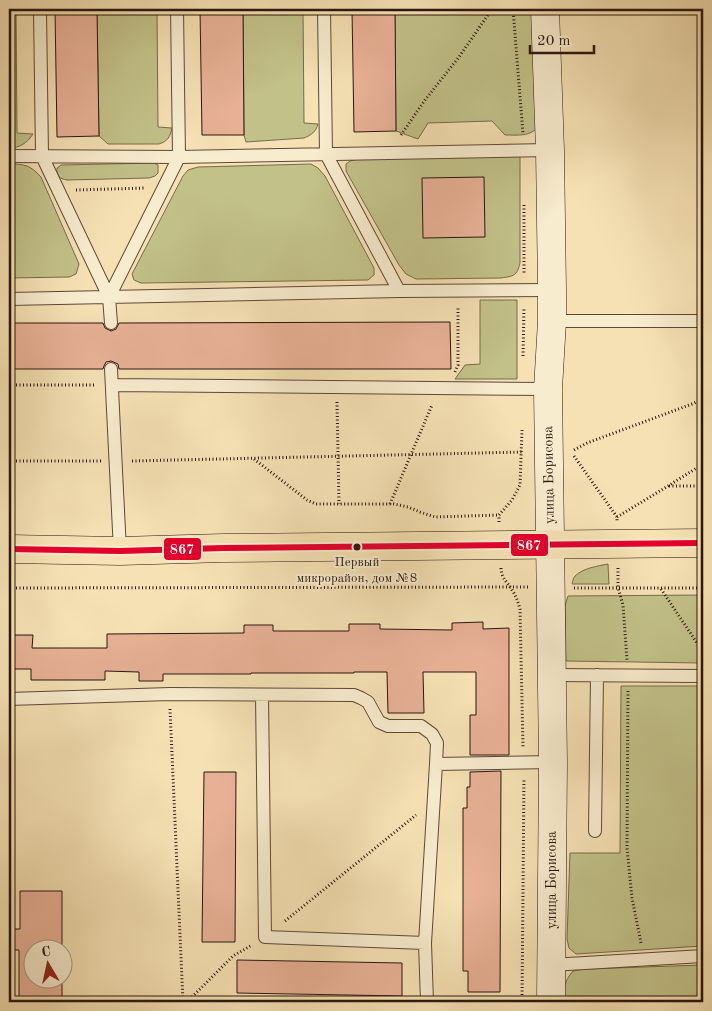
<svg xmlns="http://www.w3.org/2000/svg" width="712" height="1011" font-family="'Old Standard TT',serif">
	<rect width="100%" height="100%" fill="#f5e1b4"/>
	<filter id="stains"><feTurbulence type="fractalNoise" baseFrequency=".004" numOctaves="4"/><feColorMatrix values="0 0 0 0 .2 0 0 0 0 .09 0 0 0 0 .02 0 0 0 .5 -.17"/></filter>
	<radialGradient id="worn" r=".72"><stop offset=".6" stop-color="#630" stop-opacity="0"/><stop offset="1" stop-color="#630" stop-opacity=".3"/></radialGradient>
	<path fill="#c2c189" stroke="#766c4b" d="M9 9H16L17 133 33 134C27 143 20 148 9 148Z
		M97 9H157L158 127 172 128C170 137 168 141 159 144H108L99 136Z
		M243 9H303L304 123 318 124C316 132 311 135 304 138L246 142 244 135Z
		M395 9H535L538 127C530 137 517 135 505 135L492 121 428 123 418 139 396 131Z
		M520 155V263C517 276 514 276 501 278L416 279 406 274 399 265 346 171V164L350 161 359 159Z
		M154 163 158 165V173L155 176 149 178 67 180C60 179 56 176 57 168L61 165Z
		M9 164C25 164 30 165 41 177L79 264 76 274 69 277 9 278Z
		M311 164 318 168 325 176 374 268V275L368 280 141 283 134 280 132 274 183 176 188 170 198 167Z
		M480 300H517V379H455L465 365 480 364Z
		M608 564 609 584H572C573 581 573 578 575 576 583 568 598 566 608 564Z
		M703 595V663L566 661 565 606 568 596Z
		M621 686H703V946L576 954 569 948 567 939 570 853H620Z
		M703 965V1002H564C563 988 564 982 573 971L585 969Z"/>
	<path fill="#e8b196" stroke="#2a160d" d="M55 9H97L99 136 57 137Z
		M200 9H243L244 135H202Z
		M352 9H395L396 131 354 132Z
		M484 177 485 237 423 238 422 178Z
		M450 322 451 369H119L118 364 111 361 106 362 104 366 103 369H9V323H103L105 328 111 331 116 329 119 323Z
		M483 622V629L509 628V755H470V715H476V672H423L424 713H388L387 672H354V673H251V674H163V681H139V672L105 671V680H31V669H9V635H33L32 648H107V634L244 633V625H273V631H349V624H380V629L452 630V623Z
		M501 771 500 992H468V971H463V808H467V787H470V772Z
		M204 772H236L235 942H202Z
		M20 891H62V948H32V978H62V1002H19V950H9V929H20Z
		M237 960 402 963V996L237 993Z"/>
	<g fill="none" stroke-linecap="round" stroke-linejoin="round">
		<defs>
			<path id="lane" d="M40 9 42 156 109 297 179 157 177 9
				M324 9 326 154 399 291
				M9 156 179 157 550 150
				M109 297 111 323
				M9 299 399 291 552 290
				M552 321H703
				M111 369 120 551
				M112 385 548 389
				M551 675 703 676
				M262 695 265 937 425 943 427 1002
				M9 699 170 694 354 695 361 698 368 702 379 722 388 726H421L432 734 437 743 436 764 553 762
				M595 831 597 675
				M425 943 436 764
				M551 965 703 956"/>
			<path id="secondary" d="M545 9 550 150 552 290V321L548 389 553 762 551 1002"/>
			<path id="primary" d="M9 549 120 551 223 548 703 543"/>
		</defs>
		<use href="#lane" stroke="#5d4937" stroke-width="14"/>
		<use href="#secondary" stroke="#2a160d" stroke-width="29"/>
		<use href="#primary" stroke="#2a160d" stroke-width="29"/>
		<path stroke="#2a160d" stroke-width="3" stroke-dasharray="1 2.5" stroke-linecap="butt" d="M513 9 523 134
			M401 135 425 100 459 57 492 9
			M76 190 145 188
			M524 205V274
			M523 356 524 307
			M455 372 458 365V306
			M9 385H96
			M337 402 339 504
			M574 450 587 443 692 404 703 399
			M574 456 617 517V521
			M254 459 307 500 316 504H394L408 507 420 512 435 517 499 515
			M9 461H101
			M132 461 523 452
			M669 486H703
			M390 504 432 405
			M617 517 668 486 703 464
			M499 522V515L512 500 520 485 522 430
			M501 568C502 580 507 581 512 590 516 596 518 602 520 609L523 747
			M618 568V588H703
			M9 588 528 587
			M574 588H618L623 605 627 660
			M661 589 703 652
			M628 691 627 848 632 898 641 943
			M170 709 183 1002
			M285 921 416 815
			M187 1002 233 956 252 945
			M522 1002 524 778"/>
		<use href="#lane" stroke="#f8ecce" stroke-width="12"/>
		<use href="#secondary" stroke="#f8ecce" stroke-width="28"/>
		<use href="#primary" stroke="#f5e1b4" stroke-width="28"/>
		<defs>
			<path id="bus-1" d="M9 549 120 551 223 548 703 543"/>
		</defs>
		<use href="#bus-1" stroke="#f8ecce" stroke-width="10"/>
		<use href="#bus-1" stroke="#e4002b" stroke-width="6"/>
	</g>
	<circle fill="#2a160d" stroke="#f8ecce" stroke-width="2" cx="357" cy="547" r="4.5"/>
	<g text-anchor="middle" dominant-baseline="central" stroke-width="4" stroke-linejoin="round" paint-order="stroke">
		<g font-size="13" fill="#2a160d" stroke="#f8ecce">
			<text x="357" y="562">Первый<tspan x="357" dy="16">микрорайон, дом №8</tspan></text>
		</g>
		<g font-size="14" fill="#2a160d" stroke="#f8ecce">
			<text transform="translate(549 475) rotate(-91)">улица Борисова</text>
			<text transform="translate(552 880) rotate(-90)">улица Борисова</text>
		</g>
	</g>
	<g stroke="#f8ecce" stroke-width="2">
		<rect x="510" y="533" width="39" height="24" rx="5" fill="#e4002b"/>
		<rect x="163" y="537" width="39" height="24" rx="5" fill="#e4002b"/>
	</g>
	<g font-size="14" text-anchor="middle" font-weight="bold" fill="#fff">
		<text x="529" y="550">867</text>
		<text x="182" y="554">867</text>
	</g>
	<rect width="712" height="1011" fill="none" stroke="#f5e1b4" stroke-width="30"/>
	<rect x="10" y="10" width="692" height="991" fill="none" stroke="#2a160d" stroke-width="2.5"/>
	<rect x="15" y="15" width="682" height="981" fill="none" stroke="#2a160d"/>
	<g transform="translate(48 964) rotate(351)"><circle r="24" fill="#f8ecce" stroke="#a69681"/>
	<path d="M0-4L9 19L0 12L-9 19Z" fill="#8f2418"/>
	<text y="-8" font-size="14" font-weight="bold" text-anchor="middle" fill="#2a160d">С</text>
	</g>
	<path d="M530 45v8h64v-8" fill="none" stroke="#2a160d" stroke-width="2.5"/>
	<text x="537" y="45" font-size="15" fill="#2a160d" stroke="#f8ecce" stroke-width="4" paint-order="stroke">20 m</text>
	<rect width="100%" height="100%" filter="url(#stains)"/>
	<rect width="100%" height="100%" fill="url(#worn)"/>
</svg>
